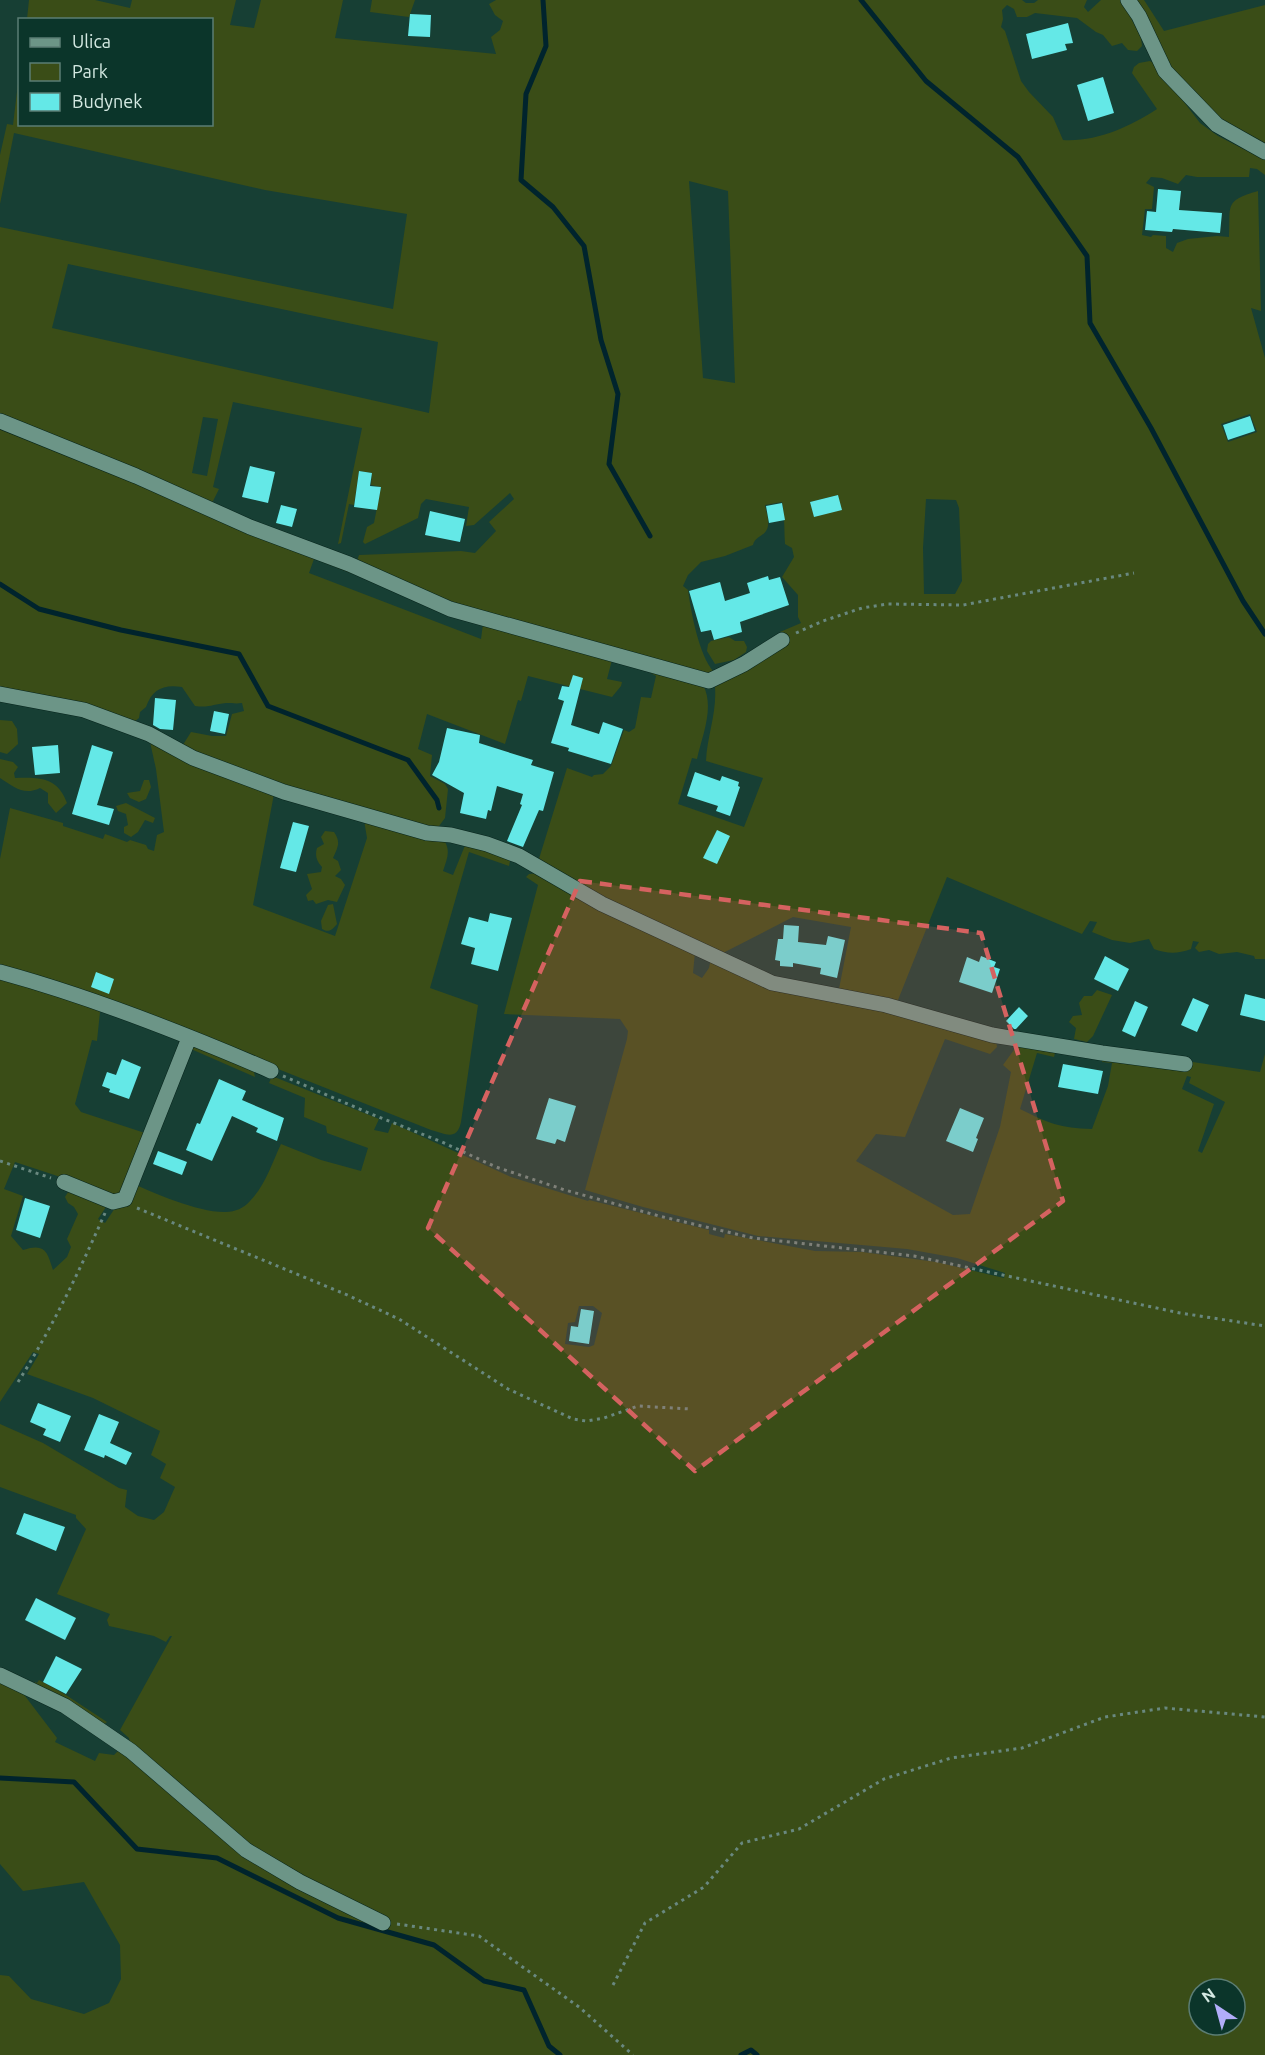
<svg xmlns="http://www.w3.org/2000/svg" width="1265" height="2055" font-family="Ubuntu,sans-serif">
	<rect width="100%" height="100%" fill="#173f34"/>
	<path fill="#3a4d17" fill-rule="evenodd" d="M29 0H95L130 8 132 0H236L230 25 254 28 261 0H343L335 38 496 54 491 37 500 30 503 21 495 15 489 4 496 0H1022L1026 3H1034L1038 0H1087L1084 7 1088 12 1101 0H1122L1141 38 1142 46 1137 51 1128 50 1122 43 1112 46 1103 35 1096 32 1077 18 1035 13 1027 17H1017L1014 9 1007 5 1002 10 1003 19 1001 27 1005 31 1021 81 1029 92 1053 117 1063 140C1097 142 1129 127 1157 109L1132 73 1134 67 1139 63 1150 61 1155 64 1200 123 1218 136 1265 160V175L1257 169 1250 168 1249 177H1197L1186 175 1178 184 1162 178 1151 177 1146 183 1154 187 1152 209H1145L1142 235 1151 237 1153 235 1166 236V248L1173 252 1177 243 1188 239 1217 236 1229 237C1231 206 1223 201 1258 191L1261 311 1251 308 1265 358V959H1255L1254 956 1237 952 1219 954 1209 950 1199 952 1195 948 1199 942 1193 941 1191 949C1177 954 1168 954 1154 949L1149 939 1130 943 1112 940 1092 932 1097 922 1090 921 1082 934 947 877 896 1005 839 989 851 927 793 917 721 954 674 929 639 915 538 862 567 768 592 777 594 775 603 774 611 766 624 730 629 732 635 728 641 697 651 698 656 676 644 669 703 685C715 707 702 736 697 759L692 758 678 804 744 827 763 778 706 761C707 736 717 713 715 687L785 641 780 632 801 623 798 617V595L782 577 794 557 792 548 785 544C784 530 785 517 782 502L765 505C766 512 771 524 766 531 762 537 755 537 753 545L725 556 701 562 688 575 683 586 688 590C691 612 699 656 714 672L711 675 467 610 357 561 359 555 461 551 475 553 496 531 489 522 514 499 510 493 474 525 466 526 469 507 426 499 421 504 418 518 365 544 363 542 367 527 374 523 381 487 371 485 372 473 359 471 354 505 349 504 341 543 338 544 362 428 233 402 213 487 219 489 212 503 0 416V227L393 309 407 214 265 190 14 133 0 204V155L7 124 13 125 19 75 20 124H212V20L27 19ZM689 181 728 191 735 383 703 378ZM68 264 438 342 429 413 52 328ZM1250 414 1257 432 1228 442 1221 424ZM203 417 218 419 207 476 192 473ZM838 495 841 510 814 516 810 502ZM926 499 956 500 959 508 962 581 955 594H924L923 548Z
		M372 0H415L409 17 370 12Z
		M1132 0H1144L1164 31 1265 5V148L1228 129 1166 67Z
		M0 425 249 529 612 660 607 679 622 682 621 686 612 697 528 676 521 701 518 700 505 744 427 714 418 749 432 755 430 776 445 784 448 789 445 818 436 830 278 786 181 748 191 732 212 736H226L232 714 244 711 242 703C236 704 232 703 226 703 213 704 210 708 195 706L182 687C164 684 152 689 146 707L140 712 139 718 134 722 0 687ZM314 559 483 624 481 639 309 573Z
		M729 637 735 641H744L747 647 746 652 734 660 715 664 707 651 708 644 711 641Z
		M0 720 12 721 17 729 18 744 7 754 0 752Z
		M150 742 274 794 253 905 335 936 367 838 364 820 444 840C451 851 447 859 443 871L453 875 466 843 503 855 510 861 509 866 469 852 430 988 478 1005 461 1122C457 1141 446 1134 431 1130L278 1069V1067L259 1059 0 969V859L10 808 63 823V826L103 839 105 834 127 842 130 840 146 845 148 849 154 851 157 835 164 832 156 769Z
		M0 759 13 762 18 767 14 773 15 778C39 777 58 777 67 803L56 813 48 803V793L40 788C24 796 14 787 0 778Z
		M144 780H149L151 787 146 799 139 802 130 798 127 793 140 791Z
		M126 803 155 818 153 823 145 820 138 832 131 837 124 833V827L128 825 126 814 118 811 116 806Z
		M325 831 334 832C341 842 338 847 333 858L338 861 341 870 335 876 341 879 345 885 337 902 328 900 316 904 313 900 308 901 306 895 312 889 307 874 321 872 322 867C316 861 315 855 317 848L324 844 321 837Z
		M540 873 695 952 693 973 702 978 709 968 711 958 844 999 996 1041 997 1047 990 1054 945 1039 905 1137 876 1134 856 1161 953 1215 970 1214 1000 1127 1011 1072 1003 1065 1016 1047 1028 1045 1056 1049 1054 1057 1037 1053 1020 1109C1048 1123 1060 1128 1092 1129L1108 1086 1112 1063 1102 1062V1055L1186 1061 1260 1072 1265 1054V2055H0V1975L9 1976 31 1999 84 2014 109 2003 121 1979 120 1945 84 1882 23 1891 0 1864V1681L22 1692 57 1738 55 1742 95 1761 99 1753 114 1755 118 1751 162 1785 131 1748 129 1738 120 1730 172 1636H170L166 1642 154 1636 109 1626 107 1620 110 1614 57 1594 86 1529 76 1518V1515L0 1487V1424L43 1443 119 1488 127 1490 125 1507 138 1516 154 1520 164 1512 175 1487 160 1478 166 1464 151 1455 160 1431 93 1398 27 1374 39 1354 33 1352 0 1402V975L98 1009 100 1012 97 1041 92 1040 75 1104 81 1112 148 1134 129 1182C154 1193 199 1213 226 1212 235 1212 244 1208 250 1201 265 1186 272 1163 281 1144L321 1160 361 1171 368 1148 327 1133 326 1126 304 1117 305 1098 269 1083 272 1076 379 1119 374 1130 388 1133 392 1123 511 1177 588 1201 589 1200 709 1230V1234L724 1238 725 1234 815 1251 862 1252 936 1262 1004 1278 1005 1273 957 1258 907 1249 758 1236 643 1207 585 1190 627 1039 628 1031 620 1019 504 1014 538 885 526 877 529 874ZM1187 1076 1191 1077 1189 1083 1225 1102 1202 1153 1198 1151 1214 1104 1182 1089ZM15 1162 127 1199 117 1205 105 1223 98 1219 106 1207 70 1189 65 1197 68 1203 74 1207 78 1214 67 1239 71 1247 67 1257 53 1270C47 1251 45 1243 23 1250L11 1236 23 1196 4 1189ZM579 1306H593L602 1313 594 1345 589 1347 565 1344 568 1323 575 1322ZM1199 1989H1235V2025H1199Z
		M333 904 337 924C332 930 329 933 322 929L321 921 328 905Z
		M1097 990 1112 995 1093 1036 1087 1042 1074 1039 1076 1028 1069 1022 1073 1016 1082 1015 1079 1003 1084 996H1092Z
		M191 1042 253 1068 255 1077 191 1049Z
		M39 1680 66 1695 107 1722 102 1726 34 1686 35 1682 37 1683Z"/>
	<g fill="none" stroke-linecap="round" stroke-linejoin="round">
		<path stroke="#00242d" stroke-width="5" d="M543 0 546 46 526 94 521 180 553 207 584 246 601 340 618 394 609 464 650 536
			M861 0 926 81 1018 157 1087 256 1090 323 1151 428 1243 601 1265 634
			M0 584 39 609 121 630 239 654 268 706 408 760 437 800 439 808
			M0 1778 74 1782 137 1849 217 1858 338 1918 434 1945 484 1981 524 1990 549 2046 560 2055
			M741 2055 751 2050 757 2055"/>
	</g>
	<path fill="#64e8e7" d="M410 14 431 15 430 37 408 36Z
		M1068 23 1073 43 1065 44 1067 50 1032 59 1026 34Z
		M1103 77 1114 113 1088 121 1077 85Z
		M1158 189 1181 191 1179 210 1222 213 1220 233 1173 229 1172 232 1145 230 1147 211 1156 212Z
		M1250 416 1255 431 1228 440 1223 425Z
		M250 466 275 472 268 503 242 497Z
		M359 471 372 473 370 486 381 487 377 510 354 507Z
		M838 495 842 510 814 517 810 502Z
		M782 503 785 520 769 523 766 506Z
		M281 505 297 509 292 527 276 523Z
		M430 511 465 519 460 542 425 535Z
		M768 576 769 580 780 577 789 605 740 622 742 632 714 640 711 630 701 632 689 591 720 582 725 601 750 593 747 583Z
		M573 675 583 678 571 725 599 734 603 722 623 729 611 764 568 751 569 748 551 743 564 701 558 699 562 686 569 687Z
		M155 698 176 700 173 730 160 729 153 725Z
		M214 711 229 714 225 734 210 731Z
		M447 728 480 735 479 743 533 760 531 765 554 772 543 811 539 810 523 847 507 841 522 805 520 804 523 794 497 786 491 811 488 810 486 819 460 813 464 793 432 775 439 762Z
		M58 745 60 773 35 775 32 747Z
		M92 745 113 752 97 805 114 809 109 825 72 814Z
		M695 772 720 781 722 776 739 782 738 786 740 787 730 816 716 811 718 806 687 796Z
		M293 822 309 826 296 872 280 868Z
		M717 830 730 836 717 864 703 858Z
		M490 913 512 918 498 971 471 964 475 948 461 944 469 917 488 922Z
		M784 925 799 926 798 942 826 945 828 936 845 940 837 978 820 974 821 968 793 963V967L780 966V961L775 960 778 939H783Z
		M981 956 996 962 994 967 1000 969 992 993 959 982 967 957 979 962Z
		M1105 956 1129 969 1118 991 1094 979Z
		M96 972 114 979 109 994 91 987Z
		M1245 994 1265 999V1021L1240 1015Z
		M1193 998 1209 1005 1197 1032 1181 1025Z
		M1135 1001 1148 1007 1135 1037 1122 1031Z
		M1019 1007 1028 1016 1016 1029H1014L1006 1021Z
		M122 1059 141 1067 129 1099 109 1092 110 1089 102 1086 107 1072 116 1075Z
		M1063 1064 1103 1071 1098 1094 1058 1087Z
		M219 1079 246 1091 242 1100 284 1118 277 1141 256 1132 258 1128 232 1116 212 1161 186 1150 197 1123 200 1124Z
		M549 1098 576 1106 565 1142 557 1139 555 1144 536 1139Z
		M960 1108 984 1118 976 1138 978 1139 973 1152 946 1141Z
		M158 1151 187 1162 182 1175 153 1164Z
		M25 1198 50 1206 40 1238 16 1230Z
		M581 1309 594 1311 589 1344 569 1341 571 1326 578 1327Z
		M38 1403 71 1416 60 1442 43 1435 46 1429 30 1422Z
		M99 1414 119 1422 110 1443 132 1453 126 1465 105 1455 104 1458 84 1450Z
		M24 1513 65 1527 56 1551 16 1534Z
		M36 1598 76 1618 65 1640 25 1620Z
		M56 1656 82 1669 66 1694 43 1682Z"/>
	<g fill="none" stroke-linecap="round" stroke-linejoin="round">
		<defs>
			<path id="minor" d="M1128 0 1139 16 1165 71 1217 125 1265 152
				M0 421 136 476 250 527 349 564 450 609 709 681 744 664 782 640
				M0 694 84 710 149 734 193 758 284 792 427 833 451 835 487 844 519 856 602 904 772 983 886 1005 992 1035 1102 1053 1185 1064
				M0 972C92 997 183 1033 271 1071
				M64 1182 113 1202 125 1199 189 1038
				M0 1675 65 1706 131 1751 246 1850 300 1882 383 1923"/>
		</defs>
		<use href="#minor" stroke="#06241c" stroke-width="16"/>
		<path stroke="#69887f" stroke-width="3" stroke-dasharray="3 4.5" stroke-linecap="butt" d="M796 633 823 621 862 608 888 604 963 605 1134 573
			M283 1076 371 1114 442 1142 496 1167 565 1190 659 1216 753 1238 914 1256 1180 1313 1265 1326
			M0 1161 51 1178
			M137 1208 345 1294 399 1319 508 1389 573 1419 586 1421 604 1418 638 1406 690 1409
			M18 1382C52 1328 79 1272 105 1213
			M397 1924 479 1936 579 2007 633 2055
			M613 1985 645 1923 704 1887 742 1843 799 1829 884 1779 951 1758 1022 1748 1105 1717 1165 1708 1265 1717"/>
		<use href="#minor" stroke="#6c9587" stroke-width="15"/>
	</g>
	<path fill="#d56260" fill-opacity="0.2" stroke="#d56260" stroke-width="4.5" stroke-dasharray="12 8" stroke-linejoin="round" d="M580 881 981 933 1063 1201 695 1471 428 1228Z"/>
	<rect x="18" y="18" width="195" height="108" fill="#0b352a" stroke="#5b7d74" stroke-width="1.5"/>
	<rect x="30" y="38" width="30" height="9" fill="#6c9587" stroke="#5b7d74" stroke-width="1.5"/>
	<text x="72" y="48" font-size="18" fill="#d4e9e2">Ulica</text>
	<rect x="30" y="63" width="30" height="18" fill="#3a4d17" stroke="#5b7d74" stroke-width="1.5"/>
	<text x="72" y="78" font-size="18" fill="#d4e9e2">Park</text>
	<rect x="30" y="93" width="30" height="18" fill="#64e8e7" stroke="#5b7d74" stroke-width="1.5"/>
	<text x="72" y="108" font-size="18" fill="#d4e9e2">Budynek</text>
	<g transform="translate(1217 2007) rotate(324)"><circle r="28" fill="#0b352a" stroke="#5b7d74" stroke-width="1.5"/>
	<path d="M0-4.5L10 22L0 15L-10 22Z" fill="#b2adf9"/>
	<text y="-9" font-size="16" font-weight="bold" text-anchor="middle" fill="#d4e9e2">N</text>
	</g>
</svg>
